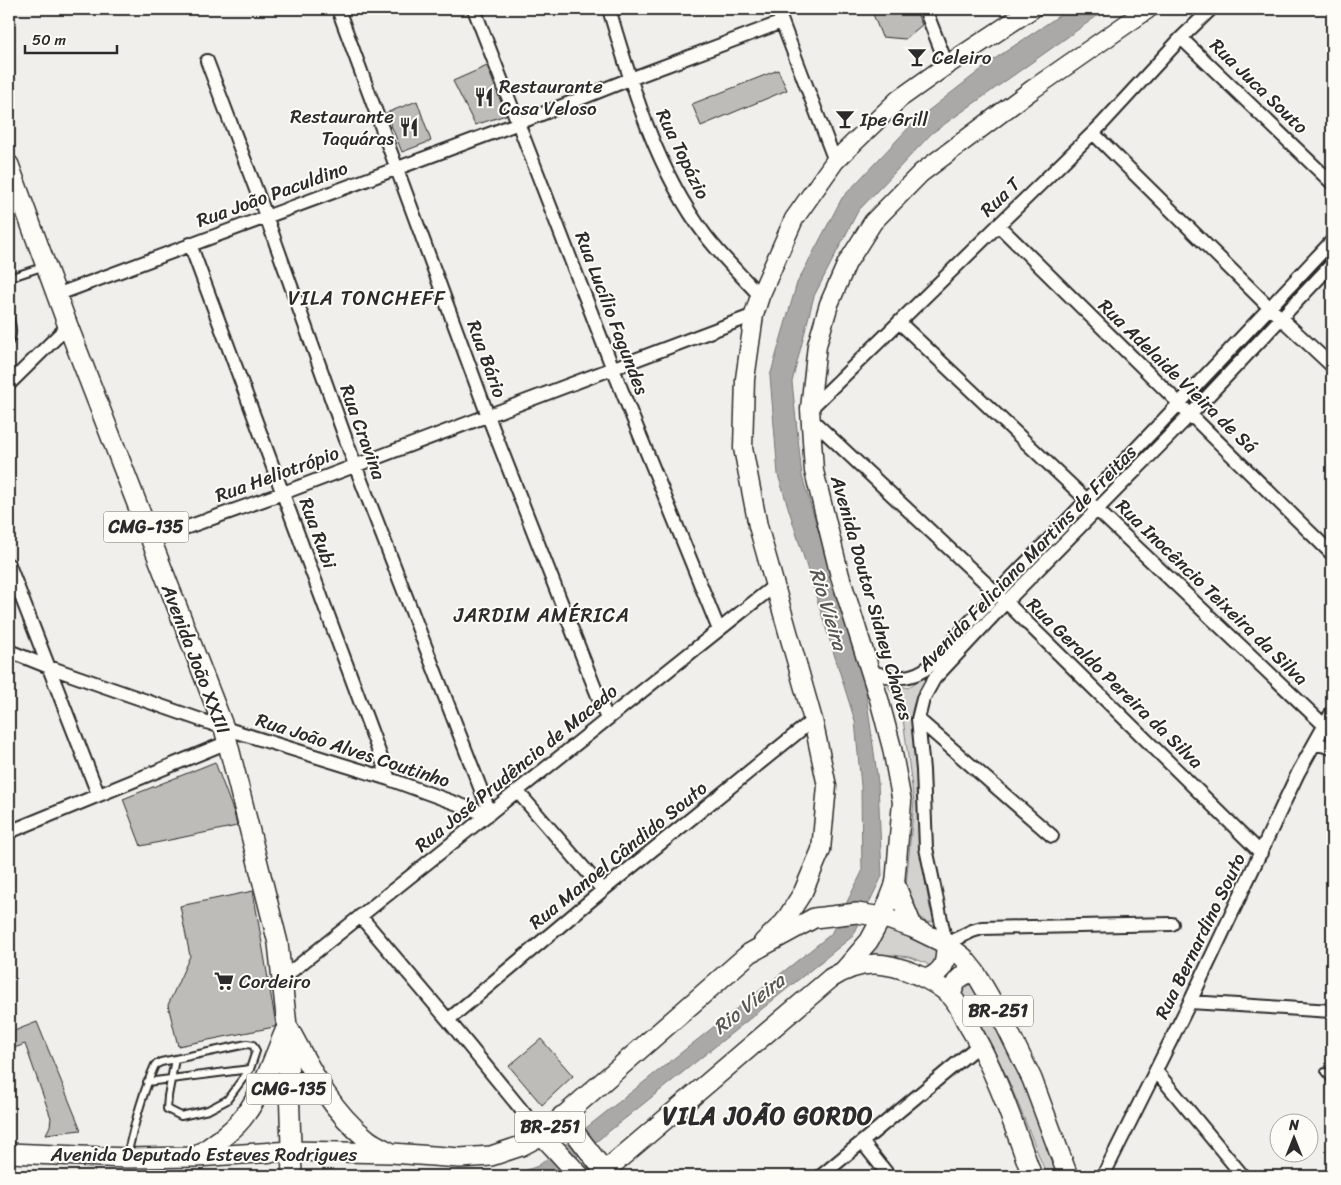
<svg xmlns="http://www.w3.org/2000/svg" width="1341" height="1185" font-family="Sriracha,sans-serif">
	<rect width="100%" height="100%" fill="#f0efeb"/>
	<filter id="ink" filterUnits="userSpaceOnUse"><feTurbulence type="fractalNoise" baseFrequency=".02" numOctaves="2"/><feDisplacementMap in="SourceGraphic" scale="10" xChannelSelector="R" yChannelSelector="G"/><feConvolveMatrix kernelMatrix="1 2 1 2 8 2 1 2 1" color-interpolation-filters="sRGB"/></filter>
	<g filter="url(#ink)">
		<path fill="#d3d2cf" stroke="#7f7e7d" d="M936 668 922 685 914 704 912 712 915 728 923 834 922 862 930 908 934 919 932 922H926L917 914 906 885 914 802 902 711 886 682 908 688Z
			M885 926 921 938 961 965 953 971 950 980 924 962 909 957 892 955 870 956 883 935Z
			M970 980 1012 1054 1061 1176H1047C1022 1114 998 1046 960 991Z"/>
		<path fill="#aaa9a7" stroke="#777775" d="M1069 9H1107L932 133 858 211 814 296 792 382 802 476 865 686 878 782 882 876 853 936 557 1173 549 1176H510L538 1166 831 934 862 872 861 786 855 721 778 475 770 376 797 283 842 198 915 121 996 58Z"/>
		<path fill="#bdbcb8" stroke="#2b2b2b" d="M871 9H915L922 25 905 39 882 37Z
			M487 66 506 115 475 125 453 81Z
			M778 70 787 90 701 126 692 104Z
			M417 101 431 141 402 152 386 113Z
			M215 762 234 813 237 826 141 846 123 799Z
			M253 891 276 1025 274 1027 178 1046 168 1005 190 956 180 906Z
			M37 1022 81 1130 46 1134 50 1126 51 1118 25 1044 9 1050V1033Z
			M541 1039 573 1076 542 1105 509 1066Z"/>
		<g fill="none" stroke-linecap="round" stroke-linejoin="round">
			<defs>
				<path id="service" d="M9 278 45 266
					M9 315C11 324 15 333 9 342
					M1325 1072 1332 1080
					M147 1082 250 1069
					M127 1156C134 1125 142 1094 155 1065L161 1062 247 1044 253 1045 256 1051 250 1069 227 1100 208 1110 181 1116 167 1109 168 1096 175 1059"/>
				<path id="minor" d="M338 9 488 416 607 719
					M474 9 613 369 719 630
					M609 9C632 87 656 170 706 236 723 258 742 276 760 296
					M777 9 835 161
					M925 9 947 65
					M1181 38 1332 183
					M207 61 266 216 355 465 490 813
					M1093 133 1270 308 1332 366
					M998 225 1332 554
					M190 244 389 779
					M56 295 519 123 630 79 782 22
					M899 322 1324 725
					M9 384 68 326
					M810 409 1101 125 1181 38 1211 9
					M810 418 1006 602 1261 853
					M151 540 283 493 754 315
					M9 565 98 794
					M9 651 49 667 224 728 389 779 488 815
					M870 671C889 678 906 681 924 670 941 659 953 641 966 626 987 604 1007 582 1029 560 1131 455 1232 348 1332 241
					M918 719 1052 836
					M1315 743 1332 748
					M517 791 603 890
					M9 832 228 742
					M360 916 448 1020 542 1135
					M1172 924 982 928 972 931 946 944 926 848 923 770 918 719 923 699 934 679 1006 602 1191 414 1332 264
					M283 978 774 586
					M1190 1002 1332 1011
					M448 1020 603 890 813 720
					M1156 1071 1243 1176
					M862 1142 889 1176
					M821 1176 980 1044
					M1103 1176 1190 1002 1298 773 1332 712"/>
				<path id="secondary" d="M763 942 784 922 803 892 821 850 827 786 813 720 758 526 743 448 745 379 754 315 760 296 794 219 835 161 899 99 947 65 1032 9
					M843 971 869 941 882 917 895 884 902 802 892 748 879 699 840 576 814 471 810 409 817 345 829 304 847 263 873 222 921 173 1033 89 1148 9"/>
				<path id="primary" d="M9 165 68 326 224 728 278 943 287 1026 292 1176
					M895 884 913 928
					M927 979C945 970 946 963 946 944
					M951 995C955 981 960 974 975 972
					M289 1029C310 1068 330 1110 367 1139 373 1144 382 1148 390 1152
					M562 1116 605 1172
					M542 1135 580 1176
					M9 1153 127 1158 196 1157 291 1151 392 1153 460 1158 491 1156 521 1146 542 1135 750 953 814 918 857 913 882 917 913 928 946 944 963 957 975 972 1004 1022 1032 1079 1068 1176
					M196 1157C212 1145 233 1132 245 1115 263 1091 273 1059 285 1031
					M599 1176 831 978C862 959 885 961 918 975 929 980 942 987 950 995 957 1001 962 1013 966 1021 996 1070 1013 1123 1032 1176"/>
			</defs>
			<use href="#service" stroke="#2b2b2b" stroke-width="10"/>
			<use href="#minor" stroke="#2b2b2b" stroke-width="16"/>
			<use href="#secondary" stroke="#2b2b2b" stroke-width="21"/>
			<use href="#primary" stroke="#2b2b2b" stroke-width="22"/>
			<use href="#service" stroke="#fdfcf7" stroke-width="6"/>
			<use href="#minor" stroke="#fdfcf7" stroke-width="12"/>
			<use href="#secondary" stroke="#fdfcf7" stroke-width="18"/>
			<use href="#primary" stroke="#fdfcf7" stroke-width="19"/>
		</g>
	</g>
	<defs>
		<symbol id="bar-bare" viewBox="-9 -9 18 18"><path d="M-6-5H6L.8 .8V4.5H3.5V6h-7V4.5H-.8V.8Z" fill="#2b2b2b" stroke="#fdfcf7" stroke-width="2.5" paint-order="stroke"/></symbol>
		<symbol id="restaurant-bare" viewBox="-9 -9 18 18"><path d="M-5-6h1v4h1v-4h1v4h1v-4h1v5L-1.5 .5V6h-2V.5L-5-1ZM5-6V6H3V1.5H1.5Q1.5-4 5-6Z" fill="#2b2b2b" stroke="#fdfcf7" stroke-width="2.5" paint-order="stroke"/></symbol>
		<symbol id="supermarket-bare" viewBox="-9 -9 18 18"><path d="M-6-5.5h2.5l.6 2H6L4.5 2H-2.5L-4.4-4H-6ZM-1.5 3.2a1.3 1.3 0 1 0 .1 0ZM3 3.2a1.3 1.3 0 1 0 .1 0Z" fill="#2b2b2b" stroke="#fdfcf7" stroke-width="2.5" paint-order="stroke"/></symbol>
	</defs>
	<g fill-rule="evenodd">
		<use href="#bar-bare" x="903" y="43" width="28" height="28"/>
		<use href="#restaurant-bare" x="470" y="83" width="28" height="28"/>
		<use href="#bar-bare" x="831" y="105" width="28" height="28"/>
		<use href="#restaurant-bare" x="395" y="113" width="28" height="28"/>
		<use href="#supermarket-bare" x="210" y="967" width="28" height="28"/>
	</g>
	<g text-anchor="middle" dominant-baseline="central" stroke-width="4" stroke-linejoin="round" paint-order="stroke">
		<g fill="#fdfcf7" stroke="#6a6a68" stroke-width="1">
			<rect x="103.5" y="511.5" width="85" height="31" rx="4"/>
			<rect x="963" y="995.5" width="70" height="31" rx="4"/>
			<rect x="246.5" y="1073.5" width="85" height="31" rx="4"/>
			<rect x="515" y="1111.5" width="70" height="31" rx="4"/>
		</g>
		<g font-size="18" font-weight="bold" fill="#2b2b2b">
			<text x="146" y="527">CMG-135</text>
			<text x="998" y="1011">BR-251</text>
			<text x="289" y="1089">CMG-135</text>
			<text x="550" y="1127">BR-251</text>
		</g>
		<g font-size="19" fill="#2b2b2b" stroke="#fdfcf7" text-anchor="start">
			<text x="932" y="57">Celeiro</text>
			<text x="499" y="86">Restaurante<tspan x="499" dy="22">Casa Veloso</tspan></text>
			<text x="394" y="116" text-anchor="end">Restaurante<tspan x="394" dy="22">Taquáras</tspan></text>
			<text x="860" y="119">Ipe Grill</text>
			<text x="239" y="981">Cordeiro</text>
		</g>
		<g font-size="19" fill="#2b2b2b" stroke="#fdfcf7">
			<text transform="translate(1259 86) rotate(44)">Rua Juca Souto</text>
			<text transform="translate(683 154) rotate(64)">Rua Topázio</text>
			<text transform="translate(272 194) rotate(-20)">Rua João Paculdino</text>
			<text transform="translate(1000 197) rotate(-44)">Rua T</text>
			<text transform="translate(612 313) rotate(69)">Rua Lucílio Fagundes</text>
			<text transform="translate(487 359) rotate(70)">Rua Bário</text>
			<text transform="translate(1178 376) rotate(44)">Rua Adelaide Vieira de Sá</text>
			<text transform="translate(363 432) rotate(70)">Rua Cravina</text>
			<text transform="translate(277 474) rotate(-20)">Rua Heliotrópio</text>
			<text transform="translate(318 533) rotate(70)">Rua Rubi</text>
			<text transform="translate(1027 558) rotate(-46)">Avenida Feliciano Martins de Freitas</text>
			<text transform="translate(1212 592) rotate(44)">Rua Inocêncio Teixeira da Silva</text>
			<text transform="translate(872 598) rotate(74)">Avenida Doutor Sidney Chaves</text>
			<text transform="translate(196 659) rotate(69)">Avenida João XXIII</text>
			<text transform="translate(1115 683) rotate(44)">Rua Geraldo Pereira da Silva</text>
			<text transform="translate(353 750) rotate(18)">Rua João Alves Coutinho</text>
			<text transform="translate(516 768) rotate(-39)">Rua José Prudêncio de Macedo</text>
			<text transform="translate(618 855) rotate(-39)">Rua Manoel Cândido Souto</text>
			<text transform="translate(1200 936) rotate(-64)">Rua Bernardino Souto</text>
			<text x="204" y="1154">Avenida Deputado Esteves Rodrigues</text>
		</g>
		<g font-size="20" letter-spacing="1" fill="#2b2b2b" stroke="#fdfcf7">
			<text x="367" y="298">VILA TONCHEFF</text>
			<text x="542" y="615">JARDIM AMÉRICA</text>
		</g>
		<g font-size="20" font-style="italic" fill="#575756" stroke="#fdfcf7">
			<text transform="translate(828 609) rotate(73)">Rio Vieira</text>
			<text transform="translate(749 1004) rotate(-38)">Rio Vieira</text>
		</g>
		<g font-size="24" font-weight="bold" letter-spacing="1" fill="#2b2b2b" stroke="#fdfcf7">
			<text x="768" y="1116">VILA JOÃO GORDO</text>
		</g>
	</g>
	<rect width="1341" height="1185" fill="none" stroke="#fdfcf7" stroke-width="30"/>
	<rect x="15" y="15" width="1311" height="1155" fill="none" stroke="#2b2b2b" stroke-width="2" filter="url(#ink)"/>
	<g transform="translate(1294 1138)"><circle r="24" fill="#fdfcf7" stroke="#a9a8a5"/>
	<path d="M0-4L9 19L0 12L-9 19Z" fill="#2b2b2b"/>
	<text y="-8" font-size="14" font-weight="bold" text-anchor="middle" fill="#2b2b2b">N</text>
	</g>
	<path d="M25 45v8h92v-8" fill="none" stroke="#2b2b2b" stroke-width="2.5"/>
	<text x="32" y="45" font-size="15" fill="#2b2b2b" stroke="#fdfcf7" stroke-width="4" paint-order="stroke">50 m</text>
</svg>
